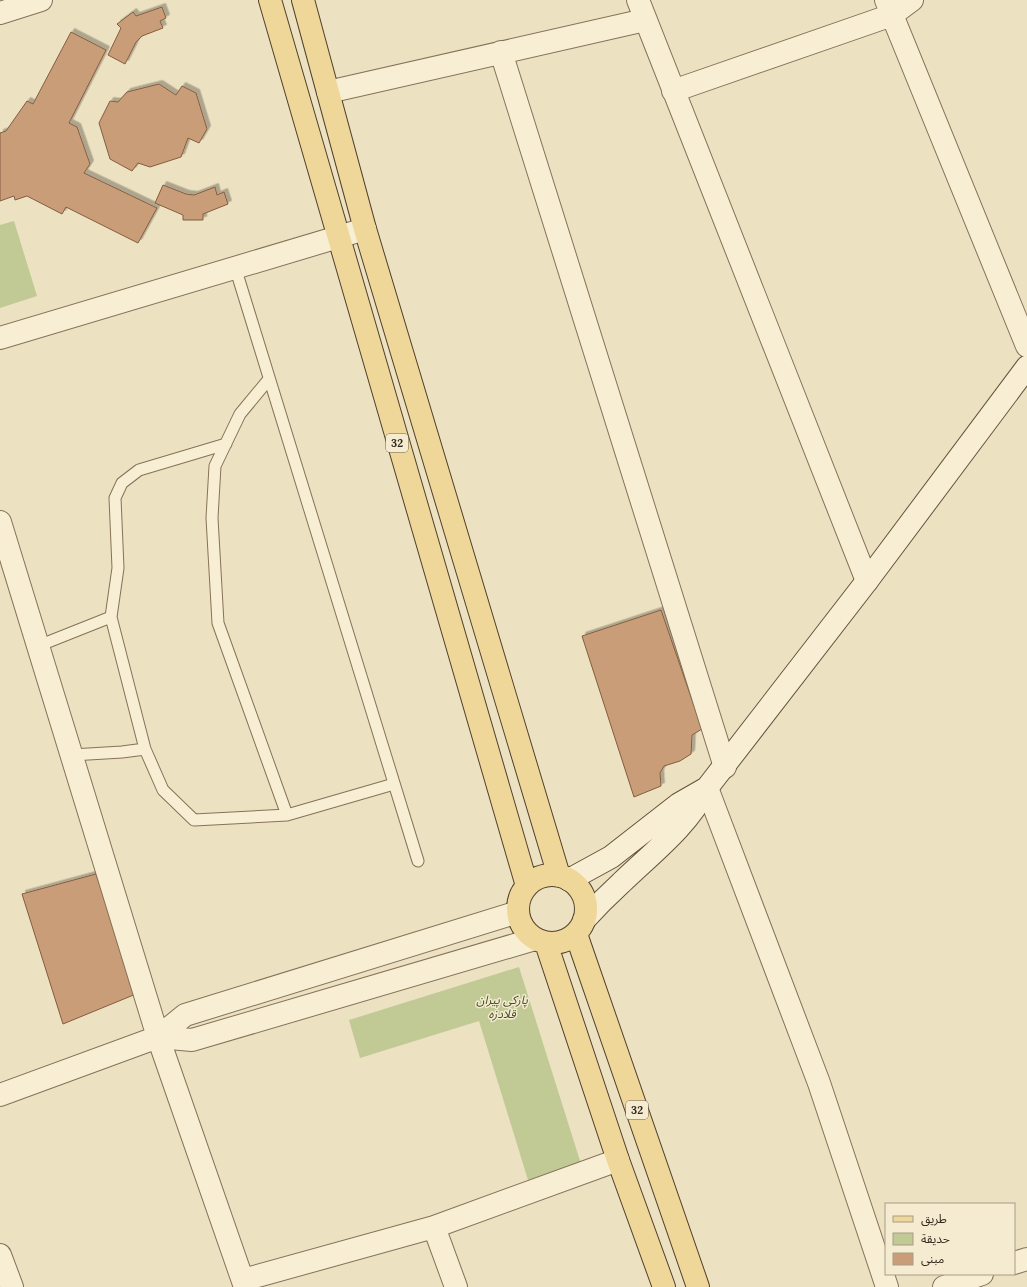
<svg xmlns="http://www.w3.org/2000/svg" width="1027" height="1287" font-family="Lora,'Noto Sans Arabic',serif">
	<defs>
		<filter id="shadow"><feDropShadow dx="3.5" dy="-3.5" stdDeviation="0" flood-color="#0004"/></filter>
	</defs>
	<rect width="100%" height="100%" fill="#ece1c1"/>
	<path fill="#c1c995" d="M14 221 37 296 0 308V225Z
		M519 967 581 1164 528 1180 479 1021 360 1058 349 1020Z"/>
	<path fill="#c99d78" stroke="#835d40" filter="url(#shadow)" d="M162 7 166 18 160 21 163 28 142 36 136 42 125 64 108 55 121 28 117 24 133 12 136 16Z
		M71 32 106 50 69 123 77 127 90 164 84 173 157 208 138 243 66 207 62 214 27 196 15 200 14 196 0 201V133L6 131 27 101 33 104Z
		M159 84 176 95 182 86 196 93 207 129 199 143 188 138 181 157 150 167 138 163 132 171 110 159 99 123 110 101 118 102 127 92Z
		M163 185 186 194 194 195 215 187 217 195 224 192 228 204 203 214V220H183V215L155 203Z
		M661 610 702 729 692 735 691 754 680 761 664 766 660 773 661 786 634 797 582 636Z
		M96 874 136 994 63 1024 22 894Z"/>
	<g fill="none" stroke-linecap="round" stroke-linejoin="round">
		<defs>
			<path id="lane" d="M235 267 418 861
				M269 379 240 414 215 466 212 518 218 623 287 815
				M111 617 145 749
				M38 646 111 617 118 568 115 498 122 483 139 470 226 444
				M72 755 122 752 145 749 163 790 194 820 287 815 394 784"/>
			<path id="street" d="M638 0 867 581
				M886 0 1027 346
				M0 13 41 0
				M501 52 725 767
				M673 91 892 15 912 0
				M328 92 645 20
				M0 338 365 229
				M0 522 158 1037 245 1287
				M707 788 819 1083 887 1287
				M158 1037 192 1040 535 939
				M0 1095 158 1037 185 1015 518 912
				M434 1227 456 1287
				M0 1255 12 1287
				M1014 1263 1027 1259
				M243 1280 434 1227 618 1160
				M944 1287 982 1274"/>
			<path id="secondary" d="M569 880 611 857 679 804 707 788
				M584 920C596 907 608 895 621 883 652 853 687 827 707 788L867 581 1027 367"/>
			<path id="primary" d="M270 0 527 886
				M303 0 365 229 559 876
				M518 909a34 34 0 1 1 68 0a34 34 0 1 1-68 0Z
				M576 934 698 1287
				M546 943 618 1160 664 1287"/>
		</defs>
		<use href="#lane" stroke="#857259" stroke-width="13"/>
		<use href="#street" stroke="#857259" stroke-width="24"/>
		<use href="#secondary" stroke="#66533d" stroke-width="24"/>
		<use href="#primary" stroke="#52402e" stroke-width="24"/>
		<use href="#lane" stroke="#f7eed4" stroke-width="11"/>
		<use href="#street" stroke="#f7eed4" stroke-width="22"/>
		<use href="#secondary" stroke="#f7eed4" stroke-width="22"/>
		<use href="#primary" stroke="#eed799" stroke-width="22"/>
	</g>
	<g text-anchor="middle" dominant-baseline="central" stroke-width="3" stroke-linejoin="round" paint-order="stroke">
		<g fill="#f4ebd0" stroke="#6e6353" stroke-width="1">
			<rect x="386" y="434" width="22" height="18" rx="3"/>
			<rect x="626" y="1101" width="22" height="18" rx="3"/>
		</g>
		<g font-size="11" font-weight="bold" fill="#35291d">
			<text x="397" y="443">32</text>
			<text x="637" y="1110">32</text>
		</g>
		<g font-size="12" font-style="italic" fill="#445024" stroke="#f4ebd0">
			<text x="502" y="999">پارکی پیران<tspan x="502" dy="14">قلادزه</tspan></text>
		</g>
	</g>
	<rect x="885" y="1203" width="130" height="72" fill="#f4ebd0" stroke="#a89d88"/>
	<rect x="893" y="1216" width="20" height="6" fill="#eed799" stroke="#a89d88"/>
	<text x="921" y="1223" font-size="12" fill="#35291d">طريق</text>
	<rect x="893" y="1233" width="20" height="12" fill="#c1c995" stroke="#a89d88"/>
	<text x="921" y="1243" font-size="12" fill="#35291d">حديقة</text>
	<rect x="893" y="1253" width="20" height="12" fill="#c99d78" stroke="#a89d88"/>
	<text x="921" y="1263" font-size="12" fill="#35291d">مبنى</text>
</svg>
